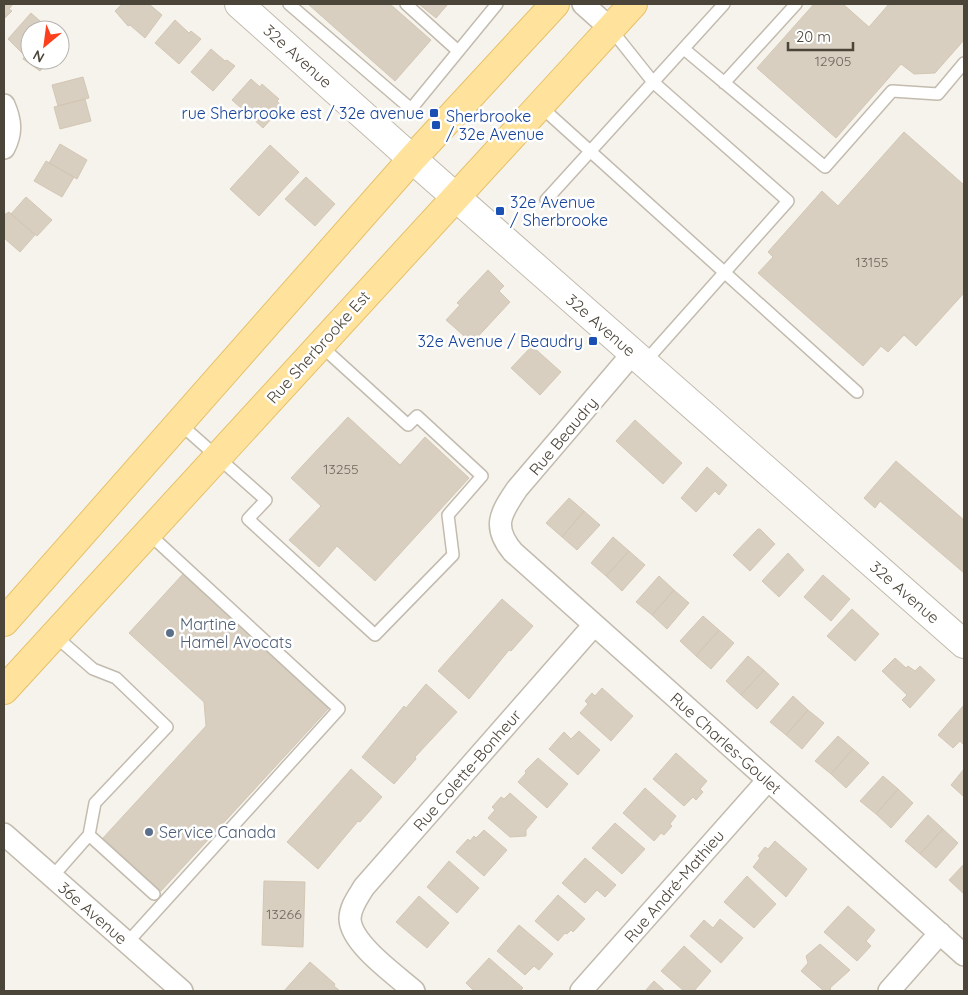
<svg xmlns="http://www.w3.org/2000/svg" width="968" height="995" font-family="Quicksand,sans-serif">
	<rect width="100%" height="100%" fill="#f6f3ec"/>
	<path fill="#d8cfc1" stroke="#d3c7b4" d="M4 4H13L9 9 12 11 5 18Z
		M122 4H149L162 15 145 38 130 25 128 26 115 11Z
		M308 4H390L431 40 395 81Z
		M419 4H448L436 18Z
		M814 4H843L869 27 889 4H964V40L935 73 914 74 901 64 836 138 757 68Z
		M31 13 48 28 46 30H30V48L24 55 8 39Z
		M175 20 189 33 191 31 201 39 179 64 155 43Z
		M30 48V60H50L40 71 23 59Z
		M211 49 225 61 227 60 235 66 213 91 191 72Z
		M83 77 89 98 58 106 52 85Z
		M251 79 260 87 262 84 279 99 277 101 282 107 263 128 232 100Z
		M85 99 91 121 60 129 54 107Z
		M904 132 964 185V293L916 346 904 335 888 352 881 346 863 366 758 273 773 257 768 252 822 191 838 206Z
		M60 144 87 160 77 179 49 163Z
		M270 145 299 172 259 216 230 189Z
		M46 161 74 177 62 197 34 181Z
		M306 177 335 204 315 226 285 199Z
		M26 197 52 220 37 236 11 214Z
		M9 212 35 235 20 252 4 238V215Z
		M488 270 504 286 499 291 510 302 472 343 446 320 460 305 457 303Z
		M532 346 561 372 540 395 511 368Z
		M348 417 400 465 425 437 469 478 375 581 337 546 319 567 289 540 321 506 291 478Z
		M635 420 682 463 663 484 616 441Z
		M896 461 964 520V573L880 501 875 508 864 498Z
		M707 467 727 485 719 495 715 491 696 512 681 498Z
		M569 498 584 511 562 537 546 523Z
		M584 511 600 525 577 550 562 537Z
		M758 529H760L775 544 750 571 733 555Z
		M613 537 629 551 606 576 591 563Z
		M629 551 645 565 622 591 606 576Z
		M788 553 804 570 779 597 762 581Z
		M183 574 329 708 161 891 103 838 206 726 204 702 129 633Z
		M823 575 850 599 831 621 804 597Z
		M659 576 674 590 652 615 636 602Z
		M674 590 689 603 667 629 652 615Z
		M502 599 533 626 511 651 509 650 469 699 438 671Z
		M852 609 879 634 855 661 827 636Z
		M703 616 719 630 696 656 680 641Z
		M719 630 734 643 711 669 696 656Z
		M748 656 764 670 741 695 726 681Z
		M895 658 906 668 908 666 915 671 920 666 935 680 910 708 902 700 907 695 882 671Z
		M764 670 779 684 757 709 741 695Z
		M426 684 457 712 415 757 416 759 394 784 362 757 404 706 406 708Z
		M602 688 633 716 611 741 580 713 588 704 585 701 592 693 595 696Z
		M793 696 808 710 786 735 770 722Z
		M964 705V745L960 741 953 748 938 735Z
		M808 710 824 723 802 749 786 735Z
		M579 731 600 750 578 775 549 749 564 732 571 739Z
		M838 736 853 749 831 774 815 761Z
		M853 749 869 763 846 788 831 774Z
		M676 753 707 781 700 789 703 792 696 800 693 797 684 806 653 779Z
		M538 758 568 784 547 808 518 782 526 773 525 771Z
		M351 769 382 797 360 822 358 821 318 869 287 842Z
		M964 769V795L963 796 951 785Z
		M883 776 898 789 876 814 860 801Z
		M645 788 676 816 670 824 672 826 664 835 661 833 654 841 623 813Z
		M898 789 913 803 891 828 876 814Z
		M510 793 537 817 526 830V836L510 837 488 818 495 810 492 807 501 797 504 799Z
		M928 815 943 829 920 854 905 841Z
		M615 823 645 849 622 874 592 848Z
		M943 829 958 843 936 868 920 854Z
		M484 830 507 850 484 876 456 852 468 839 470 841 474 836 476 838Z
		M775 841 807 869 786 897 753 867 760 858 758 856 765 847 768 849Z
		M585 858 616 885 605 897 597 890 585 903 562 883Z
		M449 861 479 888 457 913 427 887Z
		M964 864V894L949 880Z
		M747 876 776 904 754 928 724 902Z
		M264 881 305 882 303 947 262 945Z
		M558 895 585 919 573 932 571 930 567 934 565 933 558 941 535 921Z
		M419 896 449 923 427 948 396 922Z
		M848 906 875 930 866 941 871 946 857 961 824 932Z
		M720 919 743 938 721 963 690 936 704 920 713 928Z
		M519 925 553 954 539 970 534 966 525 975 497 951Z
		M820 944 850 970 830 988 831 991H824L801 971 808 963 806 956Z
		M684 946 711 971 694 991H684L661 971Z
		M489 958 523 988 520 991H474L466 983Z
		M310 962 335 984 334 986 340 991H284Z
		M654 981 665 991H645Z"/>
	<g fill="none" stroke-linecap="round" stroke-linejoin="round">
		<defs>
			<path id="service" d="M289 4 411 109 497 4
				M406 4 458 51
				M610 28 653 82 788 201 644 363
				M684 49 825 167 892 91 938 94 964 63
				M724 83 796 4
				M539 105 857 392
				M546 200 724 4
				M179 423 266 500 248 519 375 635 453 555 448 515 482 476 417 416 408 425 320 345
				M89 835 154 894
				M52 877 89 835 95 803 167 727 116 678 93 669 54 635
				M127 943 339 709 148 533"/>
			<path id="minor" d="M583 4 610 28
				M4 105C11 121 12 133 4 148
				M633 353 517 489C500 514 492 527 513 552L964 955
				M4 834 182 991
				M414 991C397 976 351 944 350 919 350 907 358 897 364 887L594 625
				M581 991 768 780
				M889 991 940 933"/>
			<path id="tertiary" d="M239 4 401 149 964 644"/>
			<path id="primary" d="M4 622 412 159 555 4
				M4 690 633 4"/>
		</defs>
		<use href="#service" stroke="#c2bbae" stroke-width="14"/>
		<use href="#minor" stroke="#c2bbae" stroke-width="24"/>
		<use href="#tertiary" stroke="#c2bbae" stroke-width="30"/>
		<use href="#primary" stroke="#e6c16a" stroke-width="30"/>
		<use href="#service" stroke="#fff" stroke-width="11"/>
		<use href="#minor" stroke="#fff" stroke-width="21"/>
		<use href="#tertiary" stroke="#fff" stroke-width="28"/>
		<use href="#primary" stroke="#ffe39c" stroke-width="28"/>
	</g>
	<g fill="#1a4fb4" stroke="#fff" stroke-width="2">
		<rect x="429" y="108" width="10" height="10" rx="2.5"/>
		<rect x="431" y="120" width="10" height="10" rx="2.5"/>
		<rect x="495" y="206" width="10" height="10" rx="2.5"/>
		<rect x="588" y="336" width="10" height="10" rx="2.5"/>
	</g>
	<g fill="#5c6f8a" stroke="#fff" stroke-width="2">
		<circle cx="170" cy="633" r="5"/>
		<circle cx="149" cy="832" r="5"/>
	</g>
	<g text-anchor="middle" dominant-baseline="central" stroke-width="5" stroke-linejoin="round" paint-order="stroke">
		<g font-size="14" fill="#6e675b">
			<text x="833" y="61">12905</text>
			<text x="872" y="262">13155</text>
			<text x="341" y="469">13255</text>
			<text x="284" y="914">13266</text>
		</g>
		<g font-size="16" fill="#4b4439" stroke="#fff">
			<text transform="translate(298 56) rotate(42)">32e Avenue</text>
			<text transform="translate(601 325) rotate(41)">32e Avenue</text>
			<text transform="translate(318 347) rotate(-48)">Rue Sherbrooke Est</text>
			<text transform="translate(563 436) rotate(-50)">Rue Beaudry</text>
			<text transform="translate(905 592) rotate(41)">32e Avenue</text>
			<text transform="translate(726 743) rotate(42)">Rue Charles-Goulet</text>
			<text transform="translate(467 770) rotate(-49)">Rue Colette-Bonheur</text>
			<text transform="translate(674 886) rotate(-49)">Rue André-Mathieu</text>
			<text transform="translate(93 913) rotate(41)">36e Avenue</text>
		</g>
		<g font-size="16" fill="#164399" stroke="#fff" text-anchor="end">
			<text x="424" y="113">rue Sherbrooke est / 32e avenue</text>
			<text x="446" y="116" text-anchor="start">Sherbrooke<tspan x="446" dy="18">/ 32e Avenue</tspan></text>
			<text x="510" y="202" text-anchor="start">32e Avenue<tspan x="510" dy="18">/ Sherbrooke</tspan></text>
			<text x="583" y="341">32e Avenue / Beaudry</text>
		</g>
		<g font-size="16" fill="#4e5e75" stroke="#fff" text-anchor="start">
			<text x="180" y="624">Martine<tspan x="180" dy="18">Hamel Avocats</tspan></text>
			<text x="159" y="832">Service Canada</text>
		</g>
	</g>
	<rect width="968" height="995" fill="none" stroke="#4b4439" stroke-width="10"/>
	<g transform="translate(45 45) rotate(209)"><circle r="24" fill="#ffffff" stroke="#b7b4b0"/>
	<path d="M0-4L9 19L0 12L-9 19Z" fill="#fc3f1d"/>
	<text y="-8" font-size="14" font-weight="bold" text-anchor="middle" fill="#4b4439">N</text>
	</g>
	<path d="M788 42v8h65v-8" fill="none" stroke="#4b4439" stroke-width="2.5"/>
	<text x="796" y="42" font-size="15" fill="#4b4439" stroke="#ffffff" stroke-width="4" paint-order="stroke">20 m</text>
</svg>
